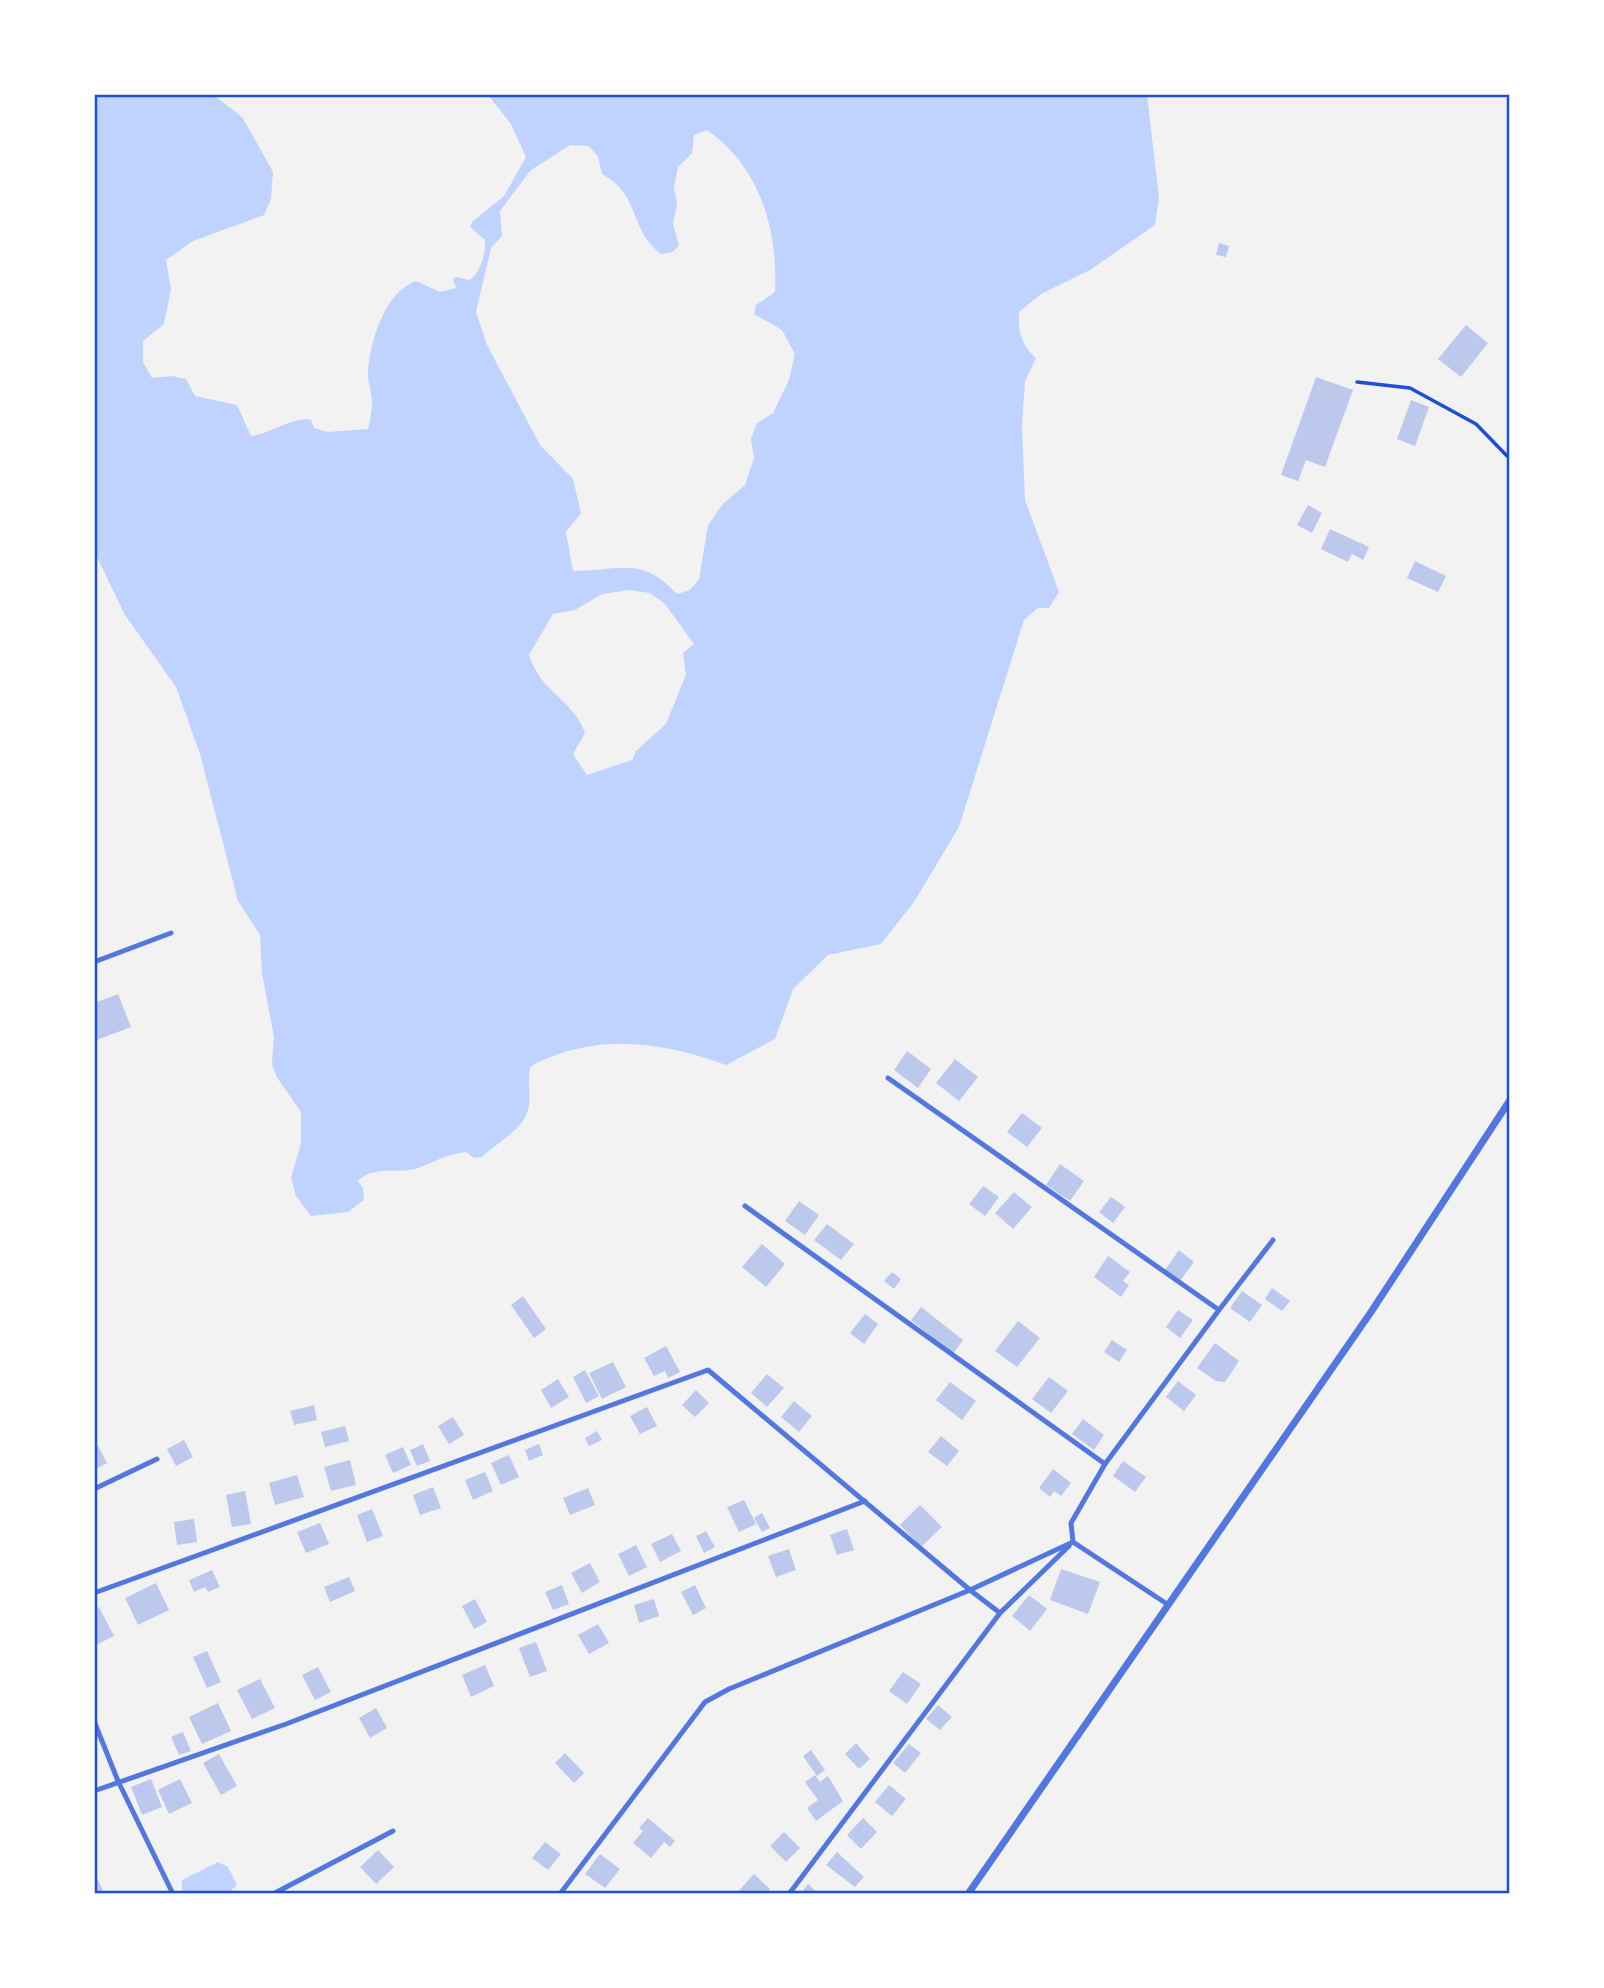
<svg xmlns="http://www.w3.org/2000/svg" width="1604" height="1988" font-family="'Sofia Sans Condensed',sans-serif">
	<rect width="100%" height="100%" fill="#f2f2f2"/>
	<path fill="#bfd3fe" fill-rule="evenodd" d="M95 94 214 95 243 118 273 172 271 199 264 215 193 241 166 260 171 289 164 324 143 341V362L152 378 172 376 186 379 195 396 237 405 251 436C270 434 295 415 311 420L314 428 328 432 368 429C370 421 372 411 372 402 372 393 368 384 368 375 369 344 384 292 416 281L440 292 456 288 453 280 456 277 470 280C481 271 486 254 485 240L470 227 472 222 504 196 526 157 511 124 488 95H1147L1159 198 1155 225 1090 270 1041 294 1019 312C1018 332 1021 345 1036 358L1025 381 1022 426 1025 500 1059 592 1049 608H1038L1024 620 959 827 914 902 881 944 828 955 793 989 775 1039 726 1065C660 1041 595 1032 531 1066 526 1081 532 1095 528 1110 522 1131 496 1143 482 1157L474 1158 466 1152C444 1155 437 1161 418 1168 398 1175 375 1164 358 1181L363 1188 364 1200 348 1212 311 1216 296 1196 291 1178 301 1143V1112L276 1076 272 1063 274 1037 262 973 260 935 238 901 200 754 176 687 125 615 95 553ZM707 130C760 167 778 229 775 292L756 305 754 314 782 330 795 354 789 380 773 413 757 423 751 439 754 458 745 485 723 504 708 525 699 579 690 590 677 594C641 555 619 571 573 571L566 532 581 513 573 479 540 445 487 345 476 312 491 248 502 236 500 211 530 171 570 145 589 146 598 157 602 174C642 196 628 229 661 254L673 252 679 245 673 224 677 204 674 187 678 167 692 153 694 135ZM629 590 650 593 665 604 694 644 683 653 686 675 666 724 636 751 632 760 587 775 573 754 585 733C573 699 540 692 529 655L553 614 575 610 602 594Z
		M218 1862 228 1867 237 1885 228 1893H182V1880Z"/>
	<path fill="#bdc9ec" d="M1219 243 1229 246 1226 257 1216 255Z
		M1466 325 1488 343 1461 377 1438 359Z
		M1316 377 1353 390 1325 467 1306 460 1298 481 1281 475Z
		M1411 400 1429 407 1415 446 1397 439Z
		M1308 505 1322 513 1312 533 1297 525Z
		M1330 529 1369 547 1363 560 1352 554 1348 562 1321 549Z
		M1415 561 1446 576 1438 592 1407 578Z
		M118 994 131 1027 94 1041V1003Z
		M907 1051 931 1069 918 1088 894 1070Z
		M955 1059 978 1077 959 1101 936 1083Z
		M1022 1113 1042 1128 1027 1147 1007 1132Z
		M1060 1164 1084 1181 1070 1201 1046 1185Z
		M983 1186 999 1197 985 1216 969 1204Z
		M1014 1192 1032 1207 1013 1229 995 1213Z
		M1111 1197 1125 1207 1113 1223 1099 1212Z
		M799 1201 819 1215 805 1235 785 1221Z
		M827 1224 854 1244 841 1260 814 1240Z
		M762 1244 785 1264 766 1287 742 1267Z
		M1179 1250 1194 1262 1180 1281 1165 1270Z
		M1108 1256 1130 1272 1123 1281 1129 1285 1121 1297 1094 1277Z
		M892 1272 901 1279 894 1289 884 1281Z
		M1272 1288 1290 1301 1282 1311 1265 1299Z
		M1242 1291 1262 1305 1250 1322 1230 1308Z
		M523 1296 546 1329 534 1338 511 1305Z
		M921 1307 963 1340 953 1354 911 1320Z
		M1178 1310 1193 1320 1180 1338 1166 1327Z
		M865 1314 878 1324 864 1344 850 1333Z
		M1018 1321 1040 1338 1017 1367 995 1351Z
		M1112 1340 1127 1350 1119 1362 1104 1352Z
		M1215 1343 1239 1361 1225 1382 1216 1381 1197 1368Z
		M666 1346 680 1372 668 1378 665 1371 654 1376 644 1358Z
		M613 1362 626 1387 602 1399 589 1373Z
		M585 1370 599 1396 586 1403 573 1377Z
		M767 1374 784 1388 767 1407 751 1393Z
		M1049 1377 1068 1391 1051 1413 1032 1399Z
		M558 1379 569 1397 551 1408 541 1390Z
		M1178 1381 1196 1395 1184 1411 1166 1397Z
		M950 1382 976 1401 962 1420 936 1400Z
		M696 1390 709 1403 695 1417 682 1405Z
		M794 1401 812 1416 799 1432 781 1417Z
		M314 1405 317 1420 294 1425 290 1411Z
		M647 1407 657 1426 640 1434 630 1416Z
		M453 1417 464 1435 449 1444 438 1426Z
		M1083 1419 1104 1435 1094 1450 1072 1434Z
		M345 1426 349 1441 325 1447 321 1432Z
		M597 1431 602 1440 589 1446 585 1438Z
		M941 1436 959 1451 947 1466 928 1452Z
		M184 1440 193 1457 176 1466 167 1449Z
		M97 1444 107 1463 94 1470V1445Z
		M423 1444 430 1461 417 1466 410 1450Z
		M539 1444 543 1455 529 1461 525 1450Z
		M403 1447 411 1465 393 1473 385 1455Z
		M509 1455 519 1477 501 1485 491 1463Z
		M350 1460 356 1485 331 1491 324 1467Z
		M1123 1461 1146 1477 1135 1492 1113 1476Z
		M1053 1469 1071 1483 1061 1496 1054 1491 1050 1497 1039 1488Z
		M485 1472 493 1491 473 1500 465 1480Z
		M297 1475 304 1497 275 1505 269 1483Z
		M433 1487 441 1508 420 1515 413 1495Z
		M588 1488 595 1505 570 1515 563 1498Z
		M245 1491 251 1524 232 1527 226 1495Z
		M744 1500 756 1524 739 1532 727 1507Z
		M920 1505 942 1527 921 1547 900 1525Z
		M372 1509 383 1536 367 1542 357 1515Z
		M762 1513 770 1528 762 1532 754 1518Z
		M194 1519 197 1542 177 1545 174 1522Z
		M320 1523 329 1544 306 1553 297 1532Z
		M847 1529 854 1550 837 1555 830 1535Z
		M706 1531 715 1547 704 1553 696 1536Z
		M672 1534 681 1551 660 1562 651 1544Z
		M636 1545 647 1567 629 1576 618 1554Z
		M789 1549 796 1570 776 1577 768 1556Z
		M590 1563 600 1582 582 1593 571 1573Z
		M1061 1569 1100 1582 1088 1614 1050 1600Z
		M212 1570 220 1587 208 1592 205 1587 194 1592 189 1580Z
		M349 1577 355 1591 330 1602 324 1587Z
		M156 1583 169 1610 138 1625 125 1598Z
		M562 1585 569 1604 553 1610 545 1592Z
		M695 1585 706 1608 693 1615 681 1592Z
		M1029 1595 1047 1609 1030 1631 1012 1616Z
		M475 1599 487 1622 474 1629 462 1606Z
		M654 1599 659 1616 639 1623 634 1605Z
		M99 1607 114 1636 94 1646V1609Z
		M598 1624 609 1643 589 1654 578 1635Z
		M536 1642 547 1671 530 1677 519 1648Z
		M207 1651 221 1682 207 1688 193 1657Z
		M485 1665 494 1686 471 1697 462 1675Z
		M318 1667 331 1692 315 1700 302 1675Z
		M903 1672 921 1684 907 1704 889 1691Z
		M260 1679 275 1708 252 1719 237 1690Z
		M218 1703 231 1731 202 1744 189 1717Z
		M938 1705 952 1717 940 1730 926 1719Z
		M376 1708 387 1728 370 1738 359 1718Z
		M183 1732 191 1751 179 1755 171 1737Z
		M856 1743 870 1759 859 1769 845 1754Z
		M909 1744 921 1753 905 1773 893 1763Z
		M811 1750 825 1770 817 1776 803 1756Z
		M565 1753 584 1773 574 1783 555 1763Z
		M219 1754 237 1786 221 1795 203 1763Z
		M815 1775 820 1782 828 1776 843 1801 816 1821 807 1808 818 1800 805 1782Z
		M151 1779 162 1807 142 1815 131 1787Z
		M180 1779 192 1803 169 1814 158 1790Z
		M889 1785 906 1799 892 1816 875 1802Z
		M648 1818 675 1841 670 1847 664 1842 651 1858 633 1843 643 1831 639 1828Z
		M863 1818 877 1832 861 1849 847 1835Z
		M784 1832 800 1848 786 1862 770 1846Z
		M545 1842 561 1854 548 1870 532 1858Z
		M378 1850 394 1867 376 1884 360 1867Z
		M837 1852 864 1877 855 1887 826 1865Z
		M600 1854 620 1869 605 1888 585 1874Z
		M94 1872 103 1890 95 1894H94Z
		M754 1874 770 1889 765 1894H736Z
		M808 1884 819 1894H800Z"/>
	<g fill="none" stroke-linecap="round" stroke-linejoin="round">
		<path stroke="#1d4ed8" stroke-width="3.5" d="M1357 382 1410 388 1476 424 1510 459"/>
		<path stroke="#5277de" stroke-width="5" d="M94 962 171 933
			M888 1078 1219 1310 1105 1464 1071 1523 1073 1542
			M745 1206 1105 1464
			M1219 1310 1273 1240
			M94 1489 157 1459
			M1073 1542 1167 1604
			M94 1593 708 1370 970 1590 1073 1542
			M1000 1613 1069 1546
			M94 1721 118 1781 173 1894
			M94 1791 286 1724 865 1501
			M273 1894 393 1831
			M560 1894 705 1702 729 1689 970 1590 1000 1613 789 1894"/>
		<path stroke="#5277de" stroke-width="7" d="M968 1894 1371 1312 1510 1100"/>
	</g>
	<rect width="1604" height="1988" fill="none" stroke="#ffffff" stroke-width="192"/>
	<rect x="96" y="96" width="1412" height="1796" fill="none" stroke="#1d4ed8" stroke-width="2.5"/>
</svg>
